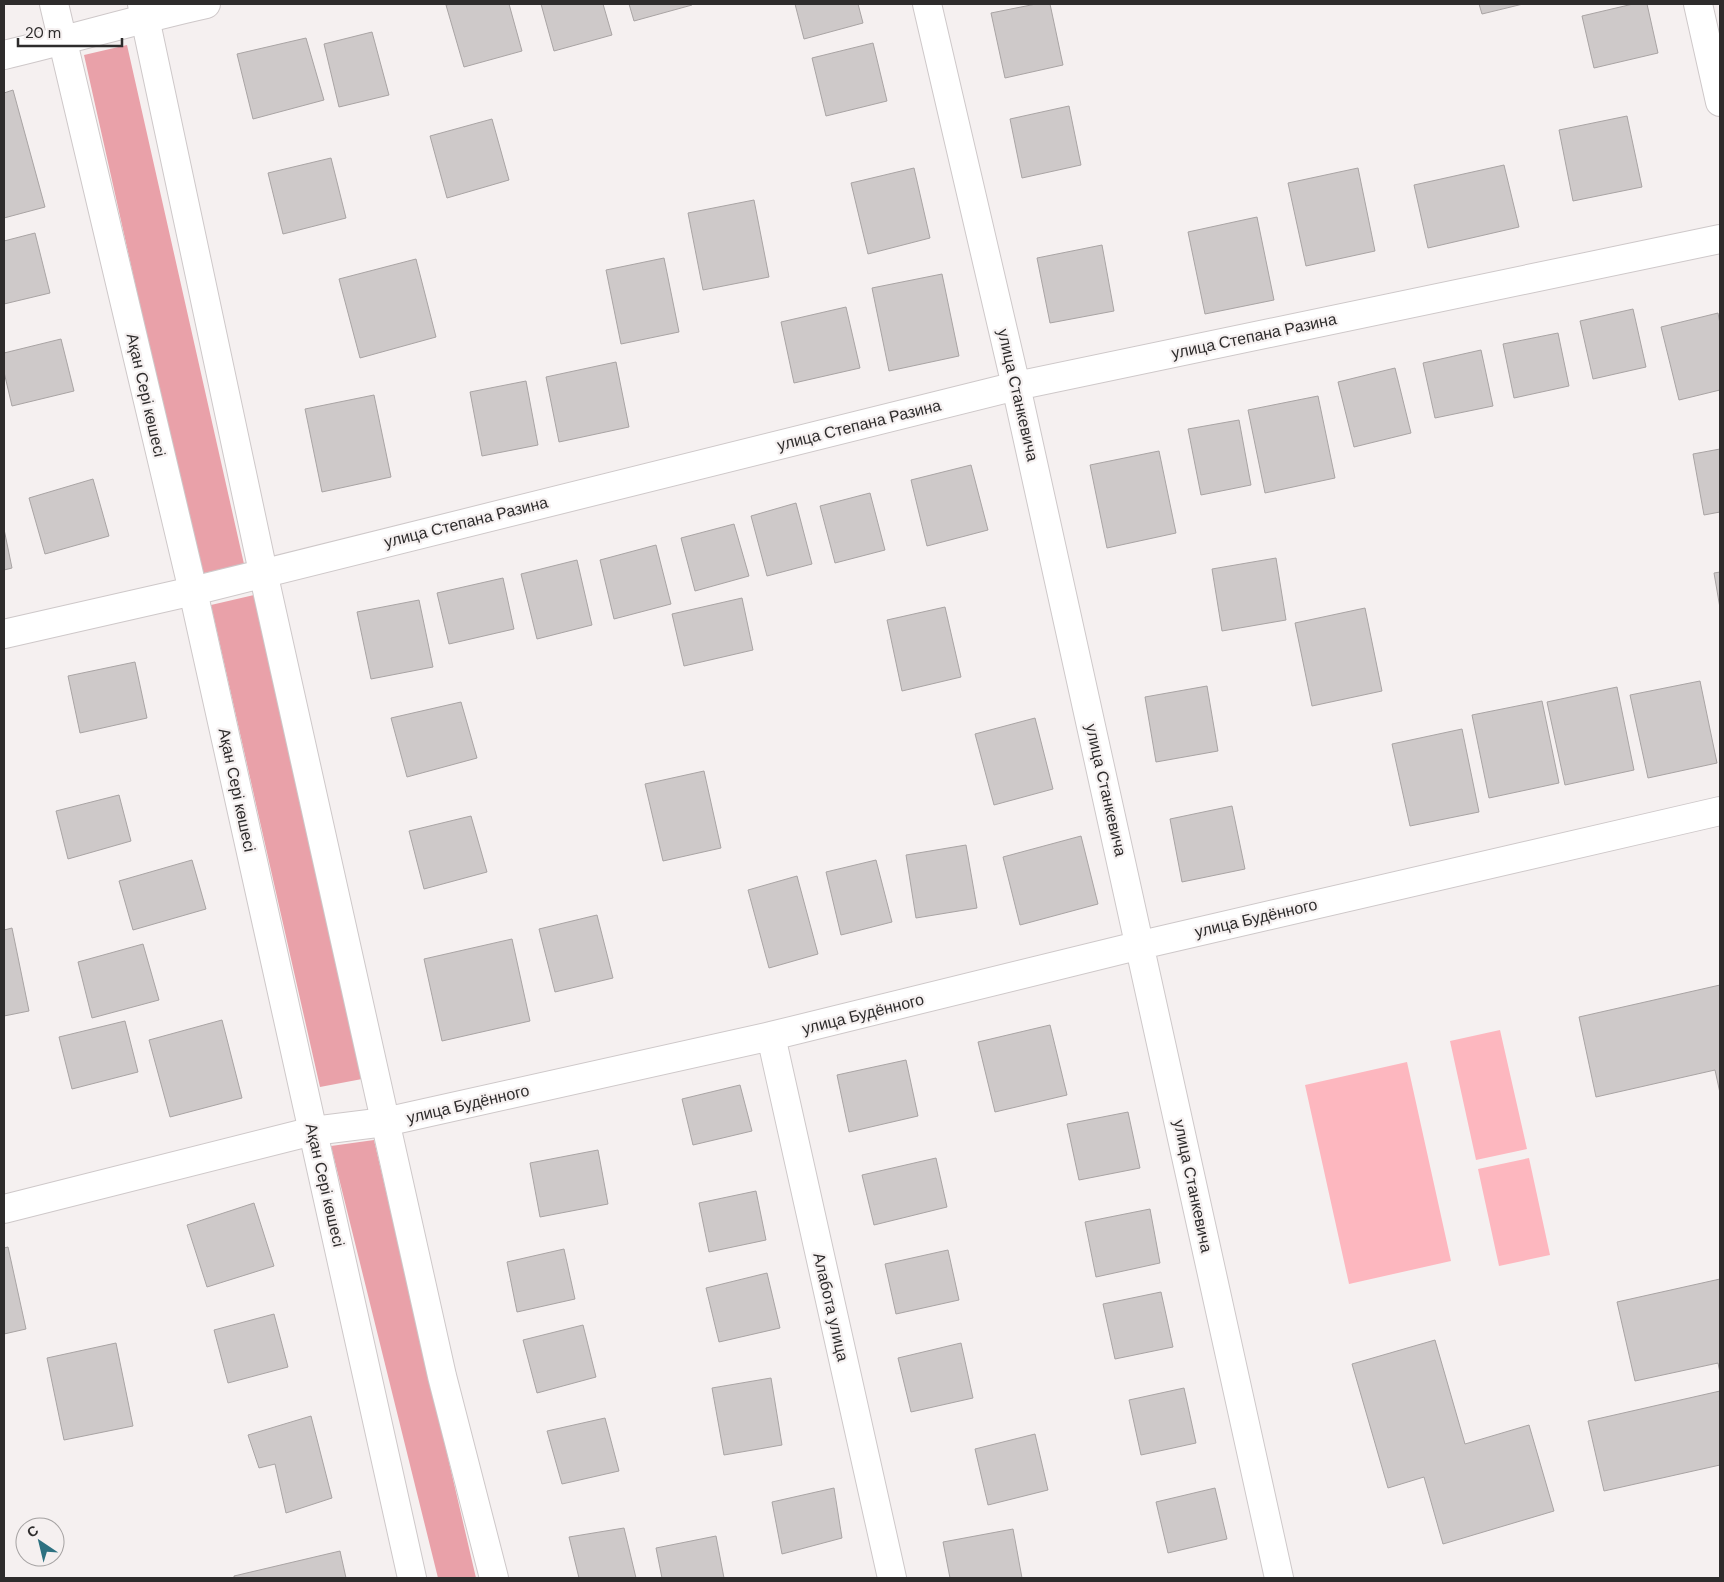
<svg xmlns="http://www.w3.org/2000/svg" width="1724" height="1582" font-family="'DM Sans',sans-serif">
	<rect width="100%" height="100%" fill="#f5f0f0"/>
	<path fill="#fdb7bf" d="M1500 1030 1527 1149 1476 1160 1450 1041Z
		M1407 1062 1451 1261 1349 1284 1305 1085Z
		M1529 1158 1550 1255 1499 1266 1478 1169Z"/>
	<path fill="#e9a1a9" d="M127 45 244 564 200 574 84 55Z
		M254 595 362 1079 320 1087 211 605Z
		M374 1140 476 1578H438L331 1146Z"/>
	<path fill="#cec9c9" stroke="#a9a4a4" d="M451 4H509L522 51 464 67 446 5Z
		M541 4H603L612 35 554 51Z
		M629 4H692V5L634 21Z
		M795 4H858L863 23 804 39Z
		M1036 4H1050L1063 65 1005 78 991 13Z
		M1479 4H1523L1482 14Z
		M1633 4H1647L1658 53 1594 68 1582 16Z
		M372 32 389 95 339 107 324 44Z
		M306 38 324 100 253 119 237 54Z
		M873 43 887 101 826 116 812 58Z
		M13 90 45 207 4 218V93Z
		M1069 106 1081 165 1022 178 1010 119Z
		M1627 116 1642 187 1573 201 1559 130Z
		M492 119 509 180 447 198 430 136Z
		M331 158 346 218 283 234 268 173Z
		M1504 165 1519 227 1428 248 1414 185Z
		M914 168 930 238 868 254 851 183Z
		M1358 168 1375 251 1306 266 1288 183Z
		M754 200 769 277 703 290 688 213Z
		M1257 217 1274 300 1205 314 1188 232Z
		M35 233 50 293 4 304V241Z
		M1102 245 1114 311 1050 323 1037 258Z
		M664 258 679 332 621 344 606 270Z
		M416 259 436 337 360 358 339 279Z
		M942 274 959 356 889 371 872 288Z
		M846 307 860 368 794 383 781 322Z
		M1633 309 1646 367 1593 379 1580 321Z
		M1718 313 1720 324V390L1679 400 1661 327Z
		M1558 333 1569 386 1514 398 1503 344Z
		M61 339 74 391 12 406 4 372V353Z
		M1481 350 1493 406 1435 418 1423 363Z
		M616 362 629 427 559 442 546 377Z
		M1395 368 1411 433 1354 447 1338 382Z
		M526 381 538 445 482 456 470 392Z
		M374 395 391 477 322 492 305 409Z
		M1318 396 1335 478 1265 493 1248 410Z
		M1239 420 1251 485 1201 495 1188 429Z
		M1720 449V512L1704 515 1693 454Z
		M1159 451 1176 533 1107 548 1090 465Z
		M971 465 988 530 927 546 911 480Z
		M93 479 109 536 45 554 29 498Z
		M870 493 885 550 835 563 820 506Z
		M796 503 812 564 767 576 751 516Z
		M734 524 749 576 695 591 681 538Z
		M4 529 12 568 4 570Z
		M656 545 671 604 614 619 600 560Z
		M1276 558 1286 620 1222 631 1212 569Z
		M577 560 592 625 537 639 521 574Z
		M1720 572V608L1714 573Z
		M503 578 514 629 449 644 437 593Z
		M742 598 753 650 684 666 672 614Z
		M419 600 433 667 371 679 357 612Z
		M945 607 961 677 902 691 887 620Z
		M1365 608 1382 691 1312 706 1295 623Z
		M135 662 147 718 80 733 68 676Z
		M1700 681 1717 763 1648 778 1630 695Z
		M1207 686 1218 751 1156 762 1145 697Z
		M1617 687 1634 770 1565 785 1547 702Z
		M1542 701 1559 783 1489 798 1472 715Z
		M461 702 477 758 407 777 391 718Z
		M1035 718 1053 789 994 805 975 734Z
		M1462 729 1479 812 1410 826 1392 744Z
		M704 771 721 848 663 861 645 784Z
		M119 795 131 841 68 859 56 811Z
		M1232 806 1245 869 1182 882 1170 819Z
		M471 816 487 872 424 889 409 831Z
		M1081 836 1098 904 1020 925 1003 857Z
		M966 845 977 908 916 918 906 855Z
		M192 860 206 909 133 930 119 881Z
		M876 860 892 922 841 935 826 872Z
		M797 876 818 954 769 968 748 890Z
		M597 915 613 978 555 992 539 929Z
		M12 928 29 1011 4 1016V930Z
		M512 939 530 1021 442 1041 424 959Z
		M143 944 159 1000 92 1018 78 962Z
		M1720 985V1093L1715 1070 1596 1097 1579 1017Z
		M222 1020 242 1098 170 1117 149 1040Z
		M125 1021 138 1072 72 1089 59 1037Z
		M1050 1025 1067 1095 995 1112 978 1042Z
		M906 1060 918 1116 849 1132 837 1075Z
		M740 1085 752 1131 693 1145 682 1099Z
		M1128 1112 1140 1168 1079 1180 1067 1124Z
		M598 1150 608 1204 540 1217 530 1163Z
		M936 1158 947 1207 874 1225 862 1175Z
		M756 1191 766 1240 709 1252 699 1203Z
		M254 1203 274 1266 207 1287 187 1225Z
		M1150 1209 1160 1263 1096 1277 1085 1222Z
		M8 1247 26 1329 4 1334V1248Z
		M564 1249 575 1299 517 1312 507 1262Z
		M948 1250 959 1300 896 1314 885 1264Z
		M767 1273 780 1328 719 1342 706 1288Z
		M1720 1279V1373L1718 1363 1635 1381 1617 1302Z
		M1161 1292 1173 1347 1115 1359 1103 1304Z
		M274 1314 288 1367 228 1383 214 1330Z
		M583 1325 596 1377 537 1393 523 1340Z
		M1435 1340 1465 1444 1529 1425 1554 1511 1443 1544 1424 1477 1388 1488 1352 1364Z
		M116 1343 133 1426 64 1440 47 1358Z
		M961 1343 973 1398 911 1412 898 1358Z
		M771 1378 782 1445 724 1455 712 1388Z
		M1184 1388 1196 1443 1141 1455 1129 1400Z
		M1720 1391V1465L1604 1491 1588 1421Z
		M311 1416 332 1498 286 1513 275 1464 259 1468 248 1435Z
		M605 1418 619 1471 562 1484 547 1431Z
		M1035 1434 1048 1490 988 1505 975 1449Z
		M834 1488 842 1538 782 1554 772 1502Z
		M1215 1488 1227 1539 1168 1553 1156 1502Z
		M624 1528 636 1578H579L569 1537Z
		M1013 1529 1022 1578H950L943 1542Z
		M716 1536 724 1578H662L656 1548Z
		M340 1551 346 1578H234V1576Z"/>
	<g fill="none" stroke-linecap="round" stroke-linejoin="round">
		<defs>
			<path id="street" d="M927 4 1016 386 1279 1578
				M1698 4 1720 102
				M4 55C72 39 138 19 206 4
				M4 634 193 591 1016 386 1720 239
				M771 1036 892 1578
				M4 1209 313 1131 385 1122 771 1036 1141 945 1720 811"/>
			<path id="secondary" d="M54 4 193 591 412 1578
				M142 4 263 572 380 1098 442 1376 494 1578"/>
		</defs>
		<use href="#street" stroke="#cec8c9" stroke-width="30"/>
		<use href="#secondary" stroke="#cec8c9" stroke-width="30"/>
		<use href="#street" stroke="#fff" stroke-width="28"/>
		<use href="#secondary" stroke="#fff" stroke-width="28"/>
	</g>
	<g text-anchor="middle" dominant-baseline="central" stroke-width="4.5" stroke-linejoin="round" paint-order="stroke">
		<g font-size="16" fill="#2e2c2c" stroke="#f5f0f0">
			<text transform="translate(1254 336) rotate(-12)">улица Степана Разина</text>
			<text transform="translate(146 395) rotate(77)">Ақан Сері көшесі</text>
			<text transform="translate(1018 395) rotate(77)">улица Станкевича</text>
			<text transform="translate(859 425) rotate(-14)">улица Степана Разина</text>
			<text transform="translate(466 522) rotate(-14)">улица Степана Разина</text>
			<text transform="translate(237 790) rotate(78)">Ақан Сері көшесі</text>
			<text transform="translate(1106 790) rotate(77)">улица Станкевича</text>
			<text transform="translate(1256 918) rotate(-13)">улица Будённого</text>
			<text transform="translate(863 1014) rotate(-14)">улица Будённого</text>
			<text transform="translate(468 1104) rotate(-13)">улица Будённого</text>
			<text transform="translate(325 1185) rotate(77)">Ақан Сері көшесі</text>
			<text transform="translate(1193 1186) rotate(78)">улица Станкевича</text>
			<text transform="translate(831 1307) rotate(77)">Алабота улица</text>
		</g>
	</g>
	<rect width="1724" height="1582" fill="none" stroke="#2e2c2c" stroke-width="10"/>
	<g transform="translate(40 1542) rotate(325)"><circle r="24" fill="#f5f0f0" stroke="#a5a2a2"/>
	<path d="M0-4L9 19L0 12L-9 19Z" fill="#2d7181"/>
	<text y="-8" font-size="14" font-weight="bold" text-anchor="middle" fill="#2e2c2c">С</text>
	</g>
	<path d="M18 38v8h104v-8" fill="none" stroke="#2e2c2c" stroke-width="2.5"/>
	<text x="25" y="38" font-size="15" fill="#2e2c2c" stroke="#f5f0f0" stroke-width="4" paint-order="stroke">20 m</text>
</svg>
